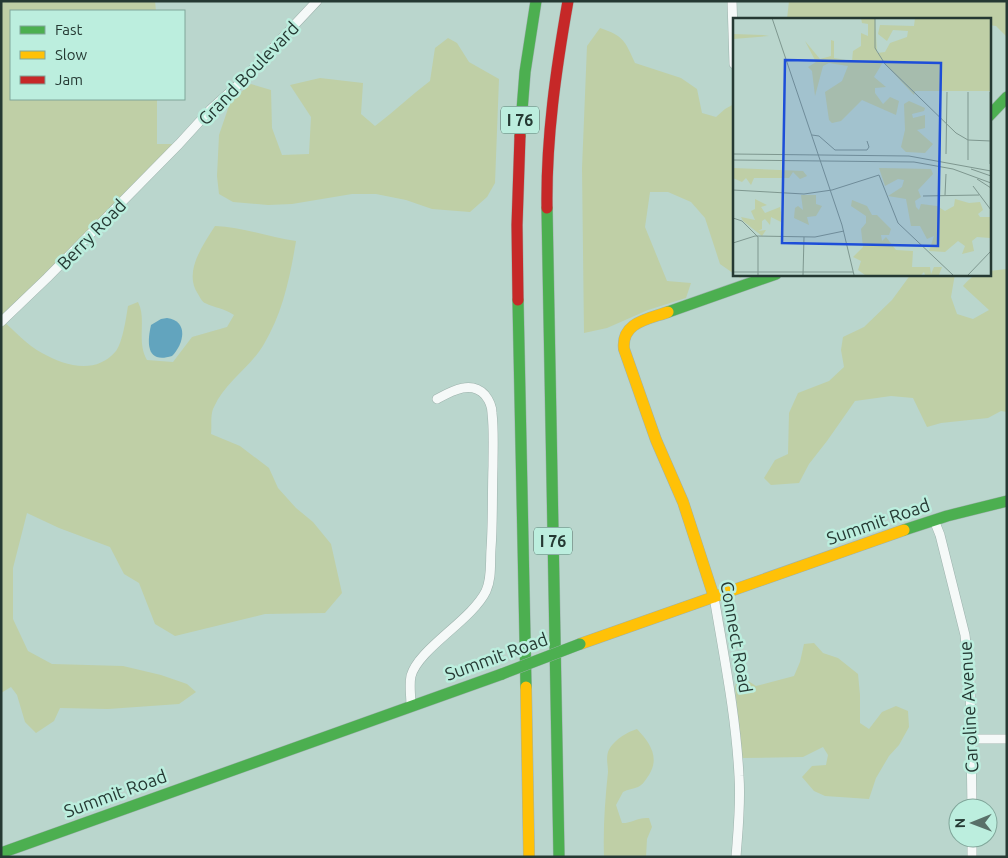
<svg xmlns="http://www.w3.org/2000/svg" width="1008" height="858" font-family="Ubuntu,sans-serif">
	<rect width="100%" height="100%" fill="#bad6cd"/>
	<path fill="#bfcfa6" d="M1 1H155L156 11H11V99H157V144H179L3 321C15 331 28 346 42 353 65 366 96 375 116 351 123 341 126 318 128 306L138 302C147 319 136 341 147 360L173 362 192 337 227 327 234 315C224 308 215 308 205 303 202 302 200 297 198 294 183 272 203 245 215 226 242 227 269 237 296 241 290 277 283 312 264 344 250 368 225 382 214 407 210 414 212 426 211 434L240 446 269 468 278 488 296 508 313 522 331 544 342 593 325 613 265 614 175 636 155 624 139 583 124 574 110 547 59 528 27 513 13 568V619L28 651 52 664 123 666 161 675 187 684 196 692 179 704 108 709 60 708 54 721 36 733 25 722 17 695 11 687 1 693Z
		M789 1H1007V37L996 26 989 25V19H787Z
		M600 28C624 36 625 41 635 63L681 78 697 89 702 113 716 117 725 109 734 104V274H748L740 278 720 264 705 218 691 202 668 192H650L645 227 667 281 691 283 686 298 648 310 607 328 584 333 582 168 587 46Z
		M448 38 457 43 469 62 499 79 495 183 487 197 470 212 432 209 406 200 376 194H352L292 204 268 205 233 202 219 194 217 176 219 135 231 100 251 84 271 90 272 128 282 155 309 154 311 117 290 85 320 78 363 83 361 114 375 126C394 112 411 95 430 81L435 48Z
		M1007 269V412L1001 411 988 418 941 423 927 427 913 398 891 396 855 401 827 441 809 464 799 483 771 485 764 478 775 460 788 454 789 413 798 393 829 381 844 367 841 350 843 337 864 327 892 300 911 274H955L951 297 957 314 973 319 989 310 963 286C973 275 975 274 989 274V271Z
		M814 643 823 653 838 658 858 674 860 695V723L869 729 882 712 896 706 908 711 909 727 899 745 889 756 876 778 869 799 825 796 814 791 802 777 812 766 826 765 828 755 823 747 803 757 742 758 735 687 739 675 756 686 794 676 800 662 804 644Z
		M637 729C650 743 660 757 649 775 646 779 643 785 638 787 633 789 628 789 623 792L616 805 622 823C633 823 638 817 649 818L652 827 647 839 646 857H604C603 828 605 800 608 772 608 766 606 758 608 752 612 741 627 732 637 729Z"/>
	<path fill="#62a4be" d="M167 318C189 321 184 344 172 356 146 364 147 343 151 325L161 319Z"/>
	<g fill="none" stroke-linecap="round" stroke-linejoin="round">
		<defs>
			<path id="street" d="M732 1 734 64
				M1 322 47 278 179 144 211 109 239 84 317 1
				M934 520 940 535 965 635 970 679 972 808
				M714 597C724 657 736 716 739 776 741 803 738 830 736 857
				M411 706C411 696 409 685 411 676 418 649 472 620 486 591 492 578 490 563 491 549 493 522 492 494 493 466 493 448 494 430 492 413 492 407 489 400 485 395 471 380 452 391 437 399
				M972 739H1007
				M972 857V838"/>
			<path id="fast" d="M989 116 1007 97
				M520 136 525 72 536 1
				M547 208 559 857
				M518 300 526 687
				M668 312 776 274
				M904 530 947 516 1007 501
				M1 853 502 674"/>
			<path id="slow" d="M668 312C649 319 621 322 624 349L656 440 683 502 714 597
				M580 644 904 530
				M526 687 529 857"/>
			<path id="jam" d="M547 208C546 139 556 69 568 1
				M518 300 517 225 520 136"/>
		</defs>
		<use href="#street" stroke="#9db2ac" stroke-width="10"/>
		<use href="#fast" stroke="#9db2ac" stroke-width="12"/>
		<use href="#slow" stroke="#9db2ac" stroke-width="12"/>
		<use href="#jam" stroke="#9db2ac" stroke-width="12"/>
		<use href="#street" stroke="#f5f9f8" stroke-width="9"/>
		<use href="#fast" stroke="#4caf50" stroke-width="11"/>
		<use href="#slow" stroke="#ffc107" stroke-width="11"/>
		<use href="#jam" stroke="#c62828" stroke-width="11"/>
		<defs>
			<path id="fast-bridge" d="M502 674 580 644"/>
		</defs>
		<use href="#fast-bridge" stroke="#9db2ac" stroke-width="12" stroke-linecap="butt"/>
		<use href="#fast-bridge" stroke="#4caf50" stroke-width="11"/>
	</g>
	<g text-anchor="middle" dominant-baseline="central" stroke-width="5" stroke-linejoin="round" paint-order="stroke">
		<g fill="#bceede" stroke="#526f66" stroke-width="1">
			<rect x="501" y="106.5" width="38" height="27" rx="4"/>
			<rect x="534" y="527.5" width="38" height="27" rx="4"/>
		</g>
		<g font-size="16" font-weight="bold" fill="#253933">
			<text x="520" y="120">I 76</text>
			<text x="553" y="541">I 76</text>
		</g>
		<g font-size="18" fill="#253933" stroke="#bceede">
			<text transform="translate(248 73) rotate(-46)">Grand Boulevard</text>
			<text transform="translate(91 234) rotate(-46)">Berry Road</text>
			<text transform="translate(878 521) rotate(-19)">Summit Road</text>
			<text transform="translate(737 637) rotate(80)">Connect Road</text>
			<text transform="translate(496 656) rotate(-20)">Summit Road</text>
			<text transform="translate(968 707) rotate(-93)">Caroline Avenue</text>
			<text transform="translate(115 793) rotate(-20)">Summit Road</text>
		</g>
	</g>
	<g transform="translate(733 18)">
		<rect width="258" height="258" fill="#bad6cd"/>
		<path d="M128 0H142L144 35 152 34 157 25 174 19 175 13 160 12 154 23 145 16 147 7 181 8 182 0H257V73H182L181 77 150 44 141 59 153 69 142 70V75L150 86 157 79 166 83 163 97 129 82 108 103 99 105 96 102 92 74 109 63 115 48 96 45 90 48 82 78 79 53 75 49 83 44 72 23 87 41 98 38V22L101 23V40L119 43 120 33 128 28V15L135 18V6L129 5ZM0 16 30 17 36 18 0 21ZM176 83 192 90 191 93 179 96 180 100 192 97V110L184 112 200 126 192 135 173 134 168 129 172 112 171 86ZM0 150 70 153 74 158 67 161 60 154 56 160H21L18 167 13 160 9 164 0 160ZM146 150 198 151 200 156 185 172 188 179 182 183 183 189 186 192 188 186 204 188 212 193 221 188 222 181 236 185 247 184 250 192 245 196 247 199H257V220L244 219 239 223 241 233 229 236 232 228 225 223 212 234 196 233 201 218 194 221 187 208H178L173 181 155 178 169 169 171 162 165 161 152 168ZM68 177H83V186L89 188 83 198 74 199 76 207 61 200 62 190 65 188 70 192ZM22 181 34 187 28 189 32 195 47 189 50 205 38 199 37 207 32 201 29 203V211L25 213 33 212 29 218 10 203 8 199 22 202 18 193 22 191ZM119 182 134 188 139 197H144L158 211 156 217H148L149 223 153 219 163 232 180 233 179 249H197L198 256 201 249H209L206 257H192L191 254 188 257H132L125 252 128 243 120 239 130 229 128 211 133 205V198L118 188Z" fill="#bfcfa6"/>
		<path fill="none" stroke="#7e978f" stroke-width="1" d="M39 0 109 207 121 257M142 0V30L152 46 223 115 235 122 258 123M79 117 86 118 102 132H134L136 129 134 123M0 136 176 138 258 153M213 136 214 74M0 142 181 144 220 151 258 165M235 142V74M257 146V74M238 151 258 158M244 161 258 170M240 168 258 192M0 172 71 176 99 172 146 157 165 205 220 257M212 177 213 156M190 178 246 177M0 200 9 203 25 219V257M0 225 22 218 82 219 111 213M0 254H120M70 257 71 219M235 257 258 233"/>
		<path fill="#1d4ed8" fill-opacity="0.15" stroke="#1d4ed8" stroke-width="2.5" d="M52 42 208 45 205 228 49 225Z"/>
		<rect width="258" height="258" fill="none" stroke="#253933" stroke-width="2.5"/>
	</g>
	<rect width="1008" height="858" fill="none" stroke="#253933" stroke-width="5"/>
	<rect x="10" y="10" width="175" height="90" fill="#bceede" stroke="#80a69a"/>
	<rect x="20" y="26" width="25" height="8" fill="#4caf50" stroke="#80a69a"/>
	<text x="55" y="35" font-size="15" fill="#253933">Fast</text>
	<rect x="20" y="51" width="25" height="8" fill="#ffc107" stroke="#80a69a"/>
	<text x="55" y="60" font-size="15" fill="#253933">Slow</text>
	<rect x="20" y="76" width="25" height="8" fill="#c62828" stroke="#80a69a"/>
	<text x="55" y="85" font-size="15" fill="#253933">Jam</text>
	<g transform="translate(973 823) rotate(269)"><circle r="24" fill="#bceede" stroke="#80a69a"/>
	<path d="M0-4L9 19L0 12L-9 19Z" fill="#597069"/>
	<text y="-8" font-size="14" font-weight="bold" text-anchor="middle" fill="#253933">N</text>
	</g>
</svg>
